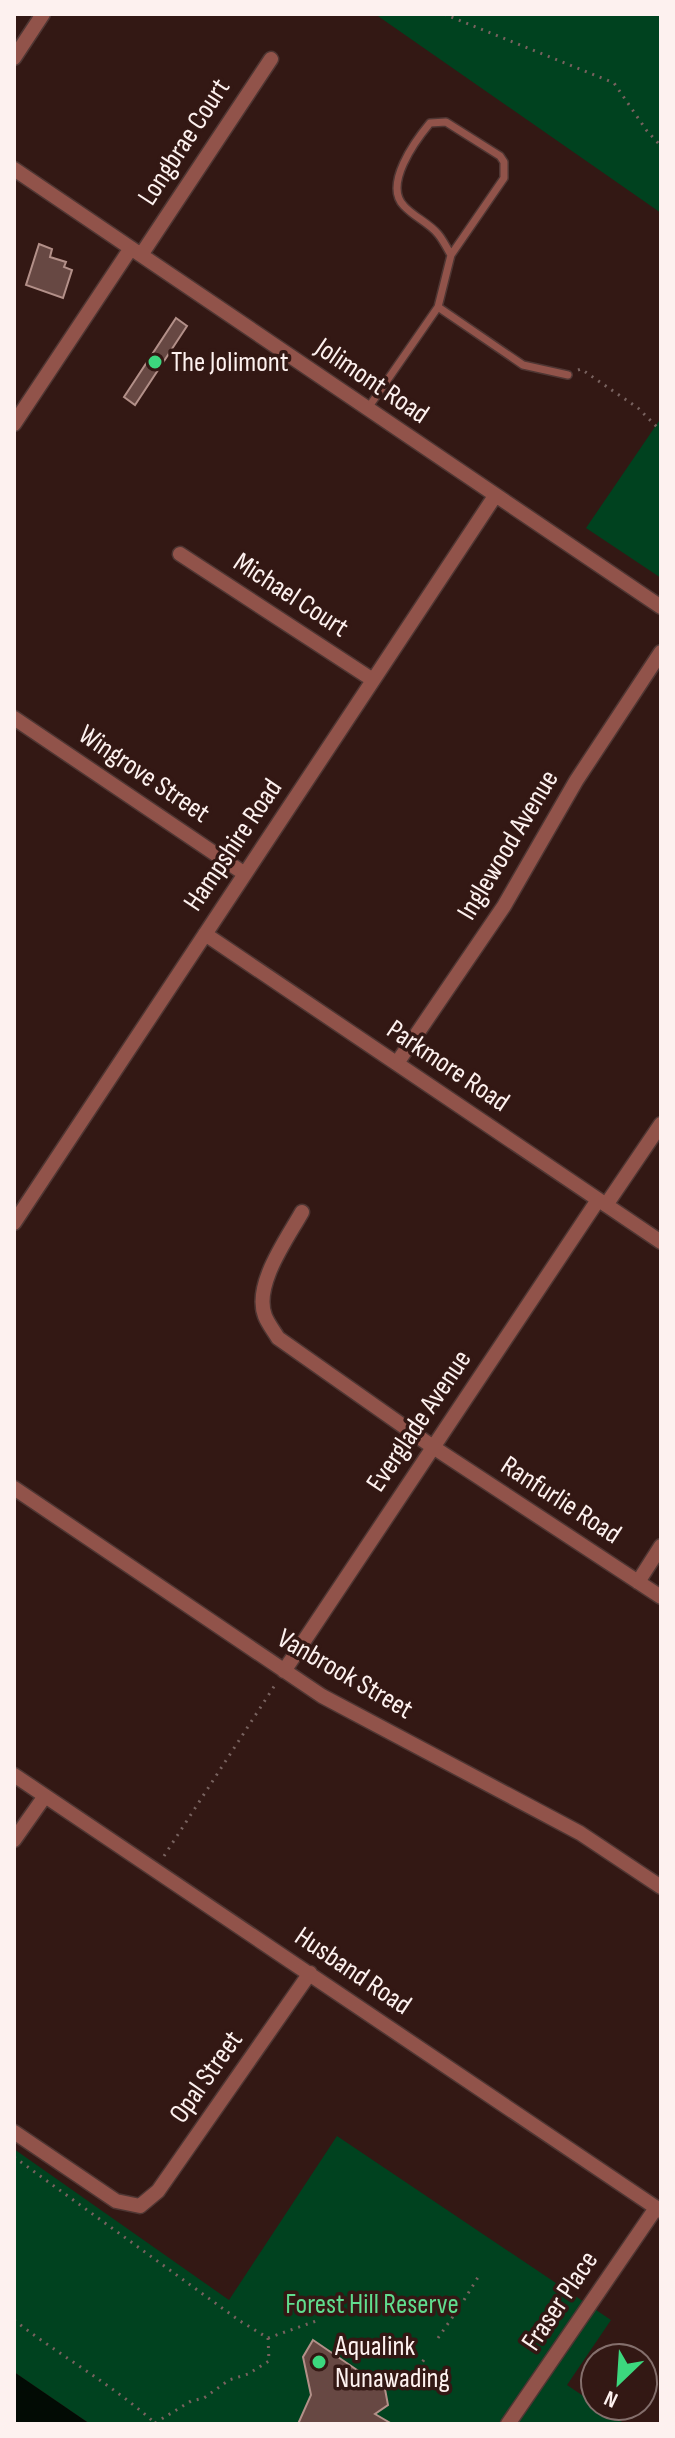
<svg xmlns="http://www.w3.org/2000/svg" width="675" height="2438" font-family="'Sofia Sans Condensed',sans-serif">
	<rect width="100%" height="100%" fill="#331814"/>
	<path fill="#00421f" d="M375 14H661V213Z
		M661 418V578L586 528Z
		M337 2136 611 2320 567 2385 625 2424H90L14 2372V2149L229 2300Z"/>
	<path fill="#020b04" d="M14 2372 90 2424H14Z"/>
	<path fill="#674843" stroke="#b39089" stroke-width="2" d="M39 244 52 249 50 257 66 262 64 267 72 270 63 298 26 285Z
		M176 318 187 326 135 405 124 397Z
		M313 2340 385 2389 388 2405 375 2414 392 2424H298L311 2395 303 2357Z"/>
	<g fill="none" stroke-linecap="round" stroke-linejoin="round">
		<defs>
			<path id="lane" d="M438 307 523 365 568 375
				M368 408 438 307 451 255 504 178V162L500 156 446 122 430 123C415 141 383 185 404 206 414 217 429 223 438 234 443 240 447 248 451 255"/>
			<path id="street" d="M14 58 43 14
				M14 169 661 607
				M141 255 271 59
				M14 424 131 248
				M180 554 373 680
				M14 718 245 874
				M205 934 661 1242
				M397 1063 504 906 576 781 661 652
				M606 1205 661 1124
				M302 1212C287 1239 253 1285 265 1316 268 1324 274 1331 278 1338L433 1447 661 1597
				M14 1223 495 496
				M14 1488 322 1696 580 1833 661 1887
				M638 1582 661 1546
				M284 1671 598 1200
				M14 1775 661 2211
				M14 1840 45 1796
				M14 2132 116 2201 140 2206 158 2191 310 1973
				M508 2424 656 2208"/>
		</defs>
		<use href="#lane" stroke="#4f3633" stroke-width="10"/>
		<use href="#street" stroke="#4f3633" stroke-width="17"/>
		<path stroke="#78625f" stroke-width="3" stroke-dasharray="2 6" stroke-linecap="butt" d="M444 14 614 83 647 131 661 146
			M578 370 581 369 638 408 661 431
			M164 1856 275 1685
			M14 2157 240 2321 268 2338 316 2321
			M464 2300 480 2274
			M14 2320C60 2356 112 2384 156 2424
			M438 2338 454 2315
			M414 2375 427 2355
			M155 2423 191 2401 204 2398 229 2380 248 2374 269 2361 268 2338"/>
		<use href="#lane" stroke="#91534a" stroke-width="7"/>
		<use href="#street" stroke="#91534a" stroke-width="14"/>
	</g>
	<g fill="#3cd77e" stroke="#331814" stroke-width="3">
		<circle cx="155" cy="362" r="8"/>
		<circle cx="319" cy="2362" r="8"/>
	</g>
	<g text-anchor="middle" dominant-baseline="central" stroke-width="7" stroke-linejoin="round" paint-order="stroke">
		<g font-size="28" fill="#fdf1ef" stroke="#331814">
			<text transform="translate(184 142) rotate(-57)">Longbrae Court</text>
			<text transform="translate(372 381) rotate(34)">Jolimont Road</text>
			<text transform="translate(291 595) rotate(33)">Michael Court</text>
			<text transform="translate(144 774) rotate(34)">Wingrove Street</text>
			<text transform="translate(233 845) rotate(-56)">Hampshire Road</text>
			<text transform="translate(508 845) rotate(-59)">Inglewood Avenue</text>
			<text transform="translate(448 1066) rotate(34)">Parkmore Road</text>
			<text transform="translate(419 1421) rotate(-56)">Everglade Avenue</text>
			<text transform="translate(561 1500) rotate(33)">Ranfurlie Road</text>
			<text transform="translate(345 1674) rotate(30)">Vanbrook Street</text>
			<text transform="translate(353 1971) rotate(34)">Husband Road</text>
			<text transform="translate(206 2077) rotate(-55)">Opal Street</text>
			<text transform="translate(560 2301) rotate(-56)">Fraser Place</text>
		</g>
		<g font-size="28" fill="#fdf1ef" stroke="#331814" text-anchor="start">
			<text x="171" y="362">The Jolimont</text>
			<text x="335" y="2346">Aqualink<tspan x="335" dy="32">Nunawading</tspan></text>
		</g>
		<g font-size="28" fill="#60dd8e" stroke="#331814">
			<text x="372" y="2304">Forest Hill Reserve</text>
		</g>
	</g>
	<rect width="675" height="2438" fill="none" stroke="#fdf1ef" stroke-width="32"/>
	<g transform="translate(619 2382) rotate(205)"><circle r="38" fill="#331814" stroke="#846f6c" stroke-width="2"/>
	<path d="M0-6L14 30L0 20L-14 30Z" fill="#3cd77e"/>
	<text y="-12" font-size="22" font-weight="bold" text-anchor="middle" fill="#fdf1ef">N</text>
	</g>
</svg>
